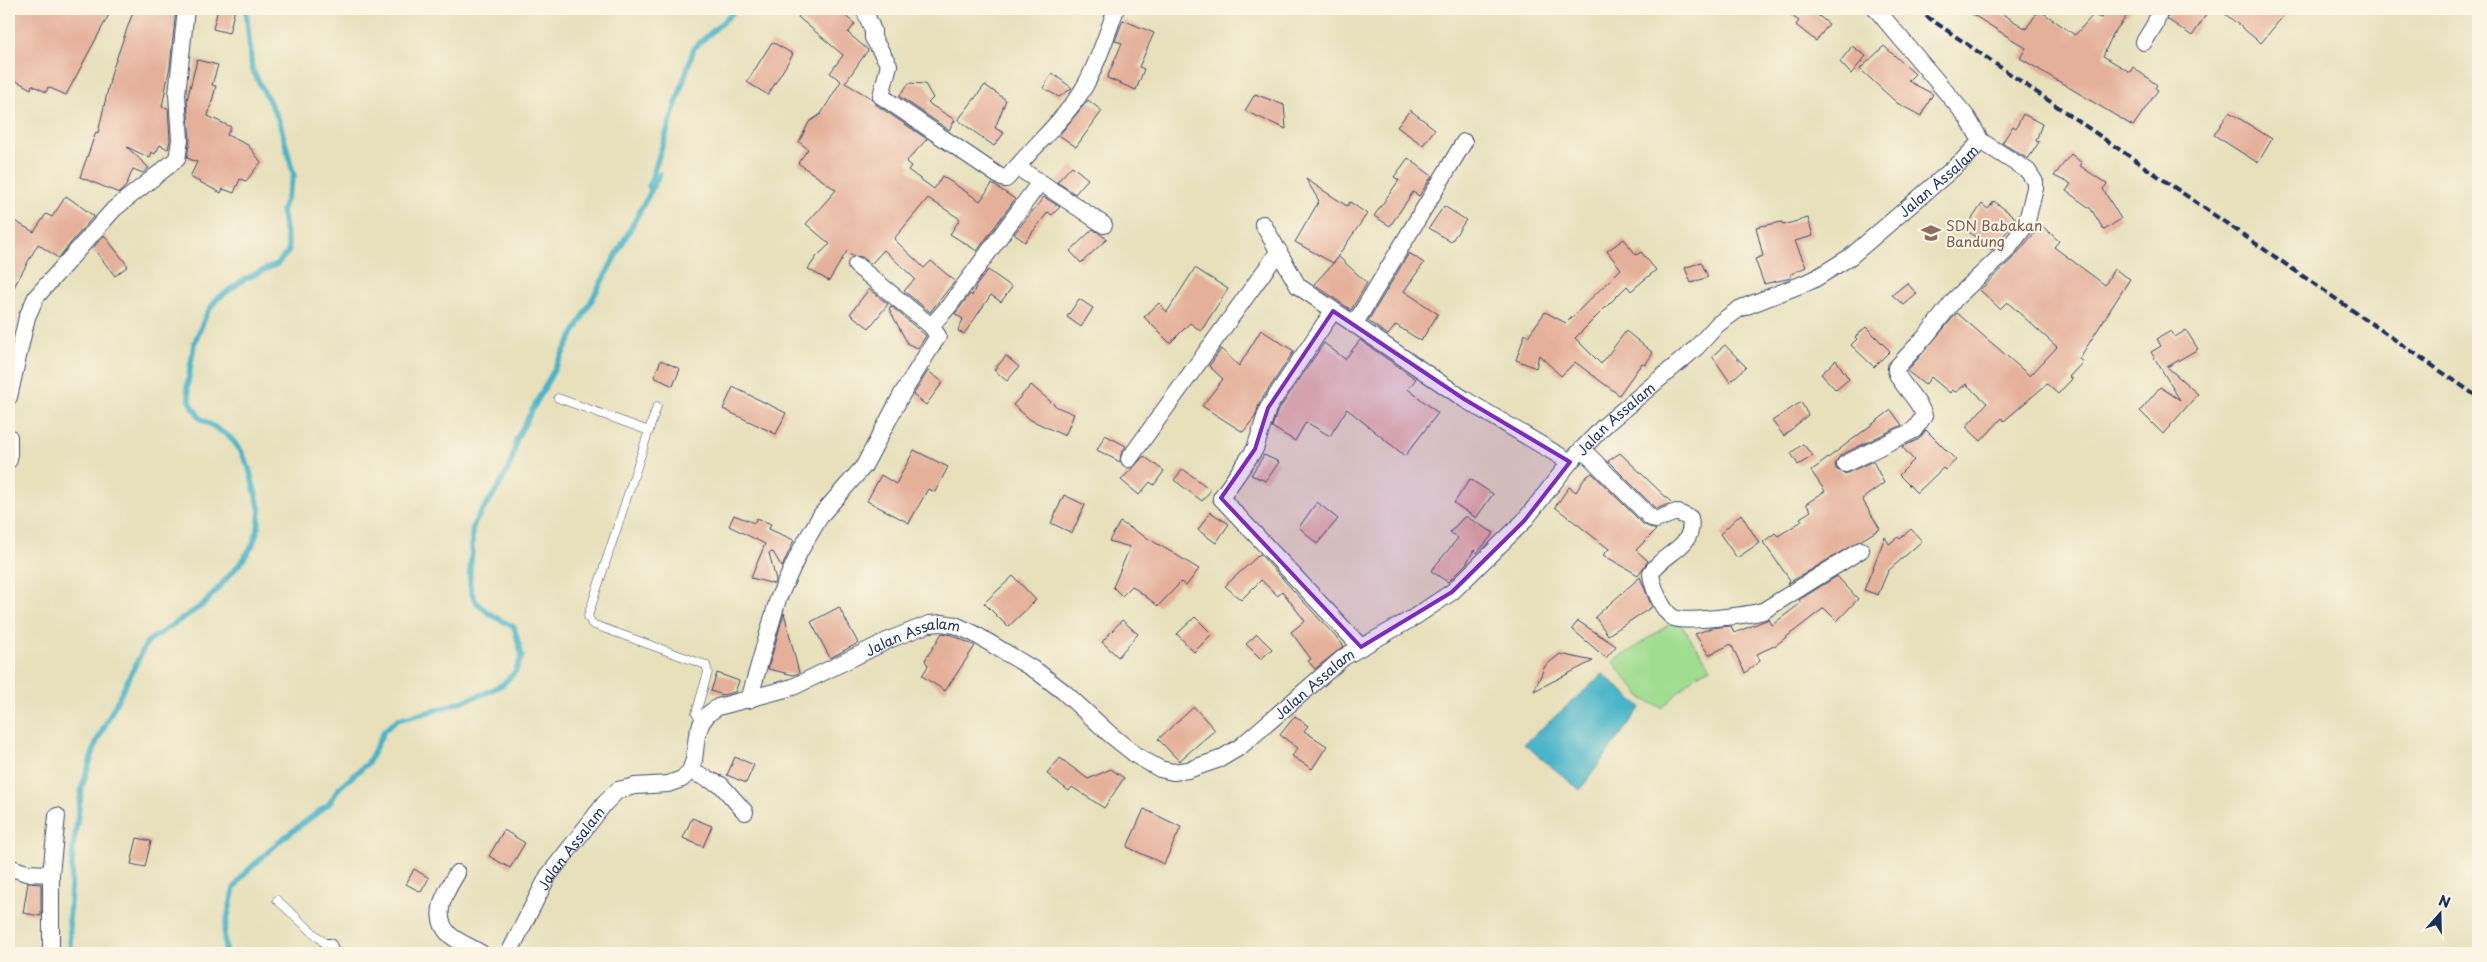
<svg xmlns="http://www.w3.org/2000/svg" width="2487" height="962" font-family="'Playpen Sans',sans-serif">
	<rect width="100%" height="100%" fill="#fcf5e5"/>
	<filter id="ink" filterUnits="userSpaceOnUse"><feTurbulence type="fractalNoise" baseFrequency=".02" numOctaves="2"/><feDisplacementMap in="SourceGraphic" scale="10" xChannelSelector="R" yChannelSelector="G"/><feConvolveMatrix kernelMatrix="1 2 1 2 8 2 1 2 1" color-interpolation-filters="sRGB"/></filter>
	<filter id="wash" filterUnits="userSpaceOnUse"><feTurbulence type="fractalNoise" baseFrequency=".0096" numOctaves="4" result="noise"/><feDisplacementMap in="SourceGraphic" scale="20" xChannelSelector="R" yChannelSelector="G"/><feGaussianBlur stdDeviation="1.12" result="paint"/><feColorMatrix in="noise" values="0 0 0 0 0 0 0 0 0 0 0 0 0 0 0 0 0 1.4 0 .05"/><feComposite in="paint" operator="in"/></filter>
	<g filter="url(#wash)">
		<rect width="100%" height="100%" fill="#e7e0bb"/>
		<path fill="#a0dd91" stroke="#5e8678" d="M1671 623 1682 626 1711 668 1695 676 1662 708 1643 699 1613 662Z"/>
		<path fill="#4ab5c8" stroke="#327293" d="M1603 674 1641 707 1580 790 1524 744Z"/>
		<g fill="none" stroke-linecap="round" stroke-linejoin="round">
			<path stroke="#4ab5c8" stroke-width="5.5" d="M71 953 69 920 73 849 82 787 96 743 147 642 204 604 243 560 252 546 258 529 260 511 249 468 241 451 230 437 200 418 191 404 187 388 194 344 207 313 217 299 245 279 277 264 289 251 282 211 294 176 279 120 252 69 246 9
				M223 953 225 950 224 933 234 888 244 874 282 839 329 804 339 788 368 763 384 731 397 720 437 710 486 693 503 684 515 672 522 656 514 627C470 605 466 599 472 551 473 543 470 531 474 524 491 495 512 476 516 440L660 174 649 187 694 48 737 9"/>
		</g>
		<g id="blocks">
			<path fill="#e5b09a" d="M9 9H112L66 95 48 87 46 92 32 85 31 89 9 77V71L14 60 9 57Z
				M134 9H176L170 66 162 107 168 108 170 140 168 149 160 145 155 154 152 152 150 158 127 147 149 168 143 173 133 169 126 186 119 193 80 177 96 132 98 133 112 71Z
				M218 9H235L229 33 213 29Z
				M805 9H837L855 24 848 33 868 50 845 83 871 98 875 104 927 139 906 162 911 166 908 170 934 189 942 176 980 201 992 184 1015 199 977 251 950 234 960 219 928 198 894 239 924 268 931 261 955 281 930 312 904 291 915 279 884 250 871 264 862 257 852 256 847 251 829 281 808 269 817 256 830 244 806 224 836 190 798 163 808 149 799 142 809 122 821 114 841 81 830 73 843 55 798 17Z
				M1782 9H1810L1829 24 1816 41 1796 25 1799 21Z
				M1964 9H1995L2026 29 2039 10 2075 35 2093 15 2101 18 2106 9H2132L2113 34 2103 56 2130 72 2133 67 2157 85 2155 88 2158 90 2133 126 2020 58 2026 48Z
				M2170 9H2210L2192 36 2167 19Z
				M2219 9H2289L2261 43Z
				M1123 20 1154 33 1139 67 1144 69 1136 90 1107 78 1122 43 1115 41Z
				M772 42 793 54 768 95 747 82Z
				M1852 46 1866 56 1851 74 1840 62Z
				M1884 46 1915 74 1908 81 1933 94 1921 116 1897 103 1860 69Z
				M197 60 218 65 212 85 216 86 208 116 231 127 227 135 248 145 261 162 246 181 240 179 234 193 223 189 221 193 190 177 197 162 187 158 190 140 187 100Z
				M1052 73 1072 88 1059 97 1043 88Z
				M909 83 925 84 933 98 928 103 955 120 949 130 899 96Z
				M985 85 1006 100 995 128 1004 133 994 146 958 120Z
				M1255 94 1284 105 1286 129 1245 111Z
				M1088 100 1102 111 1076 147 1059 135Z
				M1410 110 1435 129 1423 145 1397 127Z
				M2229 112 2272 139 2258 163 2214 135Z
				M2023 114 2042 124 2036 141 2039 142 2028 159 2002 143 2013 126 2016 128Z
				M2071 154 2082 163 2080 166 2107 184 2103 189 2121 219 2104 230 2091 209 2066 191 2071 184 2054 176Z
				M1408 158 1432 176 1419 196 1413 192 1390 226 1374 216 1399 180 1394 177Z
				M1072 166 1088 179 1075 194 1057 182Z
				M1306 179 1347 206 1350 202 1367 214 1333 263 1295 242 1319 201Z
				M66 196 94 216 58 258 38 244 9 296V218L34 232 46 214 52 217Z
				M1044 197 1060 207 1052 215 1048 212 1025 242 1014 234Z
				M1994 201 2017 219 1992 250 1965 229 1982 204 1988 209Z
				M1444 206 1466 220 1451 242 1429 228Z
				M1808 218 1813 236 1795 241 1806 267 1791 274V278L1764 284 1755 259 1763 256 1756 227 1782 222 1783 225Z
				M2041 225 2059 241 2054 247 2105 285 2114 269 2130 279 2079 359 2083 362 2069 377 2072 379 2058 394 2047 384 2004 421 2002 418 1981 441 1966 427 1987 403 1966 384 1956 392 1952 390 1950 393 1931 377 1925 385 1907 371 1957 313 2030 376 2057 347 2007 302 2000 309 1980 290 2014 257Z
				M1093 229 1107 239 1081 263 1070 251Z
				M104 235 128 266 115 276 93 248Z
				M1624 239 1636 255 1641 252 1656 270 1631 291 1627 286 1575 338 1601 364 1626 331 1653 353 1645 365 1642 363 1619 395 1575 362 1561 376 1539 355 1536 368 1516 360 1525 334 1528 336 1545 312 1566 323 1621 269 1607 251Z
				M1409 253 1424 263 1404 291 1438 314 1421 341 1396 325 1388 335 1368 321Z
				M1339 257 1367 283 1351 310 1314 284Z
				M1701 262 1708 277 1691 283 1685 268Z
				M1195 268 1228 289 1201 331 1190 323 1170 343 1144 317 1159 303 1167 312Z
				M988 270 1012 287 1001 302 991 295 964 334 958 331 963 319 955 314 970 294 972 296 976 286Z
				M1907 283 1917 294 1904 305 1892 295Z
				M869 289 888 304 869 328 850 314Z
				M1079 299 1093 308 1081 327 1067 317Z
				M891 306 926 336 918 348 908 344 889 309Z
				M1866 327 1890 351 1874 367 1851 345 1857 339 1855 337Z
				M1261 330 1294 351 1260 402 1255 417 1243 432 1202 406 1223 379 1209 366 1221 349 1239 366Z
				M2186 330 2198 349 2167 367 2198 394 2163 434 2140 411 2160 387 2180 400 2151 352 2161 346 2157 339 2171 331 2175 337Z
				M1360 340 1416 379 1408 389 1438 413 1405 456 1347 409 1330 436 1306 422 1295 441 1272 427 1277 412 1324 343 1345 359Z
				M1725 345 1746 367 1730 382 1712 356Z
				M1006 356 1019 367 1007 381 994 370Z
				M661 360 680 369 673 386 654 377Z
				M1836 360 1849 379 1836 390 1821 374Z
				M928 371 943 382 926 405 913 395Z
				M1031 385 1057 407 1074 414 1065 436 1031 420 1013 405Z
				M733 387 786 413 776 434 723 409Z
				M1801 402 1808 415 1784 436 1772 421Z
				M1891 410 1902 425 1841 455 1835 463 1836 469 1845 474 1873 461 1884 483 1862 499 1880 529 1787 584 1790 580 1763 542 1775 533 1778 536 1802 521 1800 518 1811 511 1806 504 1825 491 1811 471Z
				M1926 430 1956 460 1945 470 1943 468 1917 493 1899 475 1914 460 1902 447 1919 439Z
				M1105 435 1126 446 1121 454 1120 462 1097 450Z
				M1803 444 1813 456 1798 465 1791 453Z
				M914 450 948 467 935 492 928 489 909 523 867 501 881 475 896 484Z
				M1620 453 1671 502 1669 504 1656 509 1608 461Z
				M1264 455 1279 462 1266 481 1251 475Z
				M1144 456 1164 471 1154 485 1150 482 1139 495 1121 480Z
				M1183 469 1211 490 1202 501 1174 480Z
				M1592 473 1643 524 1656 530 1636 550 1648 561 1638 575 1603 555 1609 549 1555 507 1569 487 1576 492 1585 478Z
				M1470 479 1493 494 1476 518 1454 503Z
				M1064 495 1085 505 1072 533 1051 523Z
				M1317 502 1338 519 1317 544 1299 527Z
				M1210 512 1229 524 1216 543 1198 530Z
				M1741 514 1759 543 1737 558 1720 534Z
				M734 515 754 523 757 518 771 524 769 529 794 540 782 567 773 552 769 553 776 580 774 584 751 578 765 544 729 526Z
				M1465 516 1494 533 1477 553 1474 550 1466 564 1448 582 1431 571 1458 538 1450 532Z
				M1120 522 1173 553 1199 569 1186 586 1181 582 1158 606 1132 586 1122 596 1113 587 1130 547 1109 541Z
				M1911 529 1922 541 1888 571 1878 595 1864 590 1885 537 1889 544 1898 537 1900 539Z
				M1260 554 1344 646 1315 669 1308 661 1311 659 1291 632 1305 621 1282 591 1278 596 1261 580 1241 600 1225 586Z
				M1013 576 1036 600 1008 627 984 603Z
				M1837 576 1858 599 1837 621 1824 608 1776 645 1757 654 1760 661 1745 673 1731 644 1709 655 1695 634 1711 628 1731 626 1734 633 1769 619 1772 625 1801 603 1799 600Z
				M1640 577 1652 607 1608 635 1595 617Z
				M839 607 858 643 830 658 811 622Z
				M784 613 799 673 794 675 768 669Z
				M1195 617 1212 634 1194 652 1177 634Z
				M1122 620 1138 634 1118 657 1102 642Z
				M1578 621 1616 646 1606 658 1572 629Z
				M942 633 952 635 975 646 945 691 922 676 928 666 925 660Z
				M1257 634 1272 649 1261 659 1246 644Z
				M1560 654 1593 661 1534 691 1545 666Z
				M717 673 739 681 735 692 723 695 711 691Z
				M1194 707 1215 730 1179 761 1158 739Z
				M1295 716 1308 726 1304 731 1327 746 1312 769 1292 756 1298 748 1280 735Z
				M735 757 754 765 746 783 727 775Z
				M1060 758 1088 779 1111 769 1124 778 1104 808 1072 787 1069 791 1047 774Z
				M1144 809 1181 827 1164 864 1127 847Z
				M692 818 712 826 703 847 683 838Z
				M504 830 525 843 510 868 489 856Z
				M137 838 151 841 145 867 131 864Z
				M414 869 429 878 421 892 406 884Z
				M28 883 41 884V916L23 913Z"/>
		</g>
	</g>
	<g filter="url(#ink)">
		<use href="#blocks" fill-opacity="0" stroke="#3a4a6c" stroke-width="1"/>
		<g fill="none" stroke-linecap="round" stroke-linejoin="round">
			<defs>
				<path id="service" d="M558 398 649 431
					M657 406 588 616 592 624 706 665 708 672 696 713 702 722
					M277 900 329 947"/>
				<g id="minor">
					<path d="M864 9 873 31V38L889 65 881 96 1002 178 1006 179 1017 167"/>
					<path d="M2144 42 2155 24 2160 9"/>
					<path d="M1040 182 1104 225"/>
					<path d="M1263 224 1298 286 1464 399 1570 462"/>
					<path d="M1333 311 1268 408 1255 449 1221 498 1361 647"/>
					<path d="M1354 325 1464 142"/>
					<path d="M931 326 949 306 1040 182 1017 167C1038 142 1071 112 1086 84 1099 60 1107 34 1116 9"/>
					<path d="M9 397 27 317 36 297 114 209 177 159 180 140 177 94 186 9"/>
					<path d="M9 437V460"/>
					<path d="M1582 449 1650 517 1656 520 1676 512 1690 518C1696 548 1663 552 1651 573 1652 585 1662 612 1674 618 1685 623 1749 615 1763 611L1861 550"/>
					<path d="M1129 459 1279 251"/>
					<path d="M1845 464 1914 430 1924 416C1921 401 1894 379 1896 368L1926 336 1955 299 2007 250 2026 225 2035 188V182L2028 171 1981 141 1967 117 1876 9"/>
					<path d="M749 700 778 599 800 551 821 515 864 466 902 394 938 336 931 326 856 265"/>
					<path d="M690 771 721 785 745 812"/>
					<path d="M9 867 26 873 51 874"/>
					<path d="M457 873C446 891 430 916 450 935 458 942 471 947 481 953"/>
					<path d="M329 947 330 953"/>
					<path d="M51 953V874L57 816"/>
					<path id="s1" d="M509 953 548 876 605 803 618 790 635 786 668 784 682 779 690 771 694 760 697 735 702 722 708 714 718 707 793 687 891 639 929 624 942 623 955 625 973 633 1038 672 1064 692 1112 736 1137 756 1160 769 1173 772 1188 770 1220 759 1240 747 1344 657 1413 618 1452 592 1524 521 1570 462 1604 426 1696 348 1718 324 1739 309 1813 280 1850 257 1963 160 1981 141"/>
				</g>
			</defs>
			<use href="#service" stroke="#3a4a6c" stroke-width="9"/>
			<use href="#minor" stroke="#3a4a6c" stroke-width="18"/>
			<use href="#service" stroke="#fff" stroke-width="8"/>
			<use href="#minor" stroke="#fff" stroke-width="16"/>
			<path stroke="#1b2f5e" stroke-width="4" stroke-dasharray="8 4" stroke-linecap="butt" d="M1916 9 2478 397"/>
		</g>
	</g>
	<path fill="#7b2cbf" fill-opacity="0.2" stroke="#7b2cbf" stroke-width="4" stroke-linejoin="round" d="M1333 311 1464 399 1570 462 1524 521 1452 592 1361 647 1221 498 1255 449 1268 408Z"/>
	<defs>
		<symbol id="school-bare" viewBox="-9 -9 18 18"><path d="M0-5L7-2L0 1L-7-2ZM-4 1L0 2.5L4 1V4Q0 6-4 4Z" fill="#8d6e63" stroke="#fcf5e5" stroke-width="2.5" paint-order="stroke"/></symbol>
	</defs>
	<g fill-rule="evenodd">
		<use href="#school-bare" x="1917" y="219" width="28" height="28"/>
	</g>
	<g text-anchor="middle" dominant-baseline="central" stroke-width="4" stroke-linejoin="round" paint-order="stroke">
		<g font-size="14" fill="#1b2f5e" stroke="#fcf5e5">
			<text stroke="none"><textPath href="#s1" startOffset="1846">Jalan Assalam</textPath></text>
			<text stroke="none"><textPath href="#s1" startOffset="1441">Jalan Assalam</textPath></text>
			<text stroke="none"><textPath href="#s1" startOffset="556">Jalan Assalam</textPath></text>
			<text stroke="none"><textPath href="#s1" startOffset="1036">Jalan Assalam</textPath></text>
			<text stroke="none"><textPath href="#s1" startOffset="122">Jalan Assalam</textPath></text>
		</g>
		<g font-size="14" fill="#785e54" stroke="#fcf5e5" text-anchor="start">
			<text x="1946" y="225">SDN Babakan<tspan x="1946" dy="16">Bandung</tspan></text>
		</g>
	</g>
	<rect width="2487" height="962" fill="none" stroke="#fcf5e5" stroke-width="30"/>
	<g transform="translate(2440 914) rotate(20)" stroke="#fcf5e5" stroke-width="4" paint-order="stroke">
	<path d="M0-4L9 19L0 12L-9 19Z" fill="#1b2f5e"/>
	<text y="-8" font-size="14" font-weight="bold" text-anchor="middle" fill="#1b2f5e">N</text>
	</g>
</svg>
